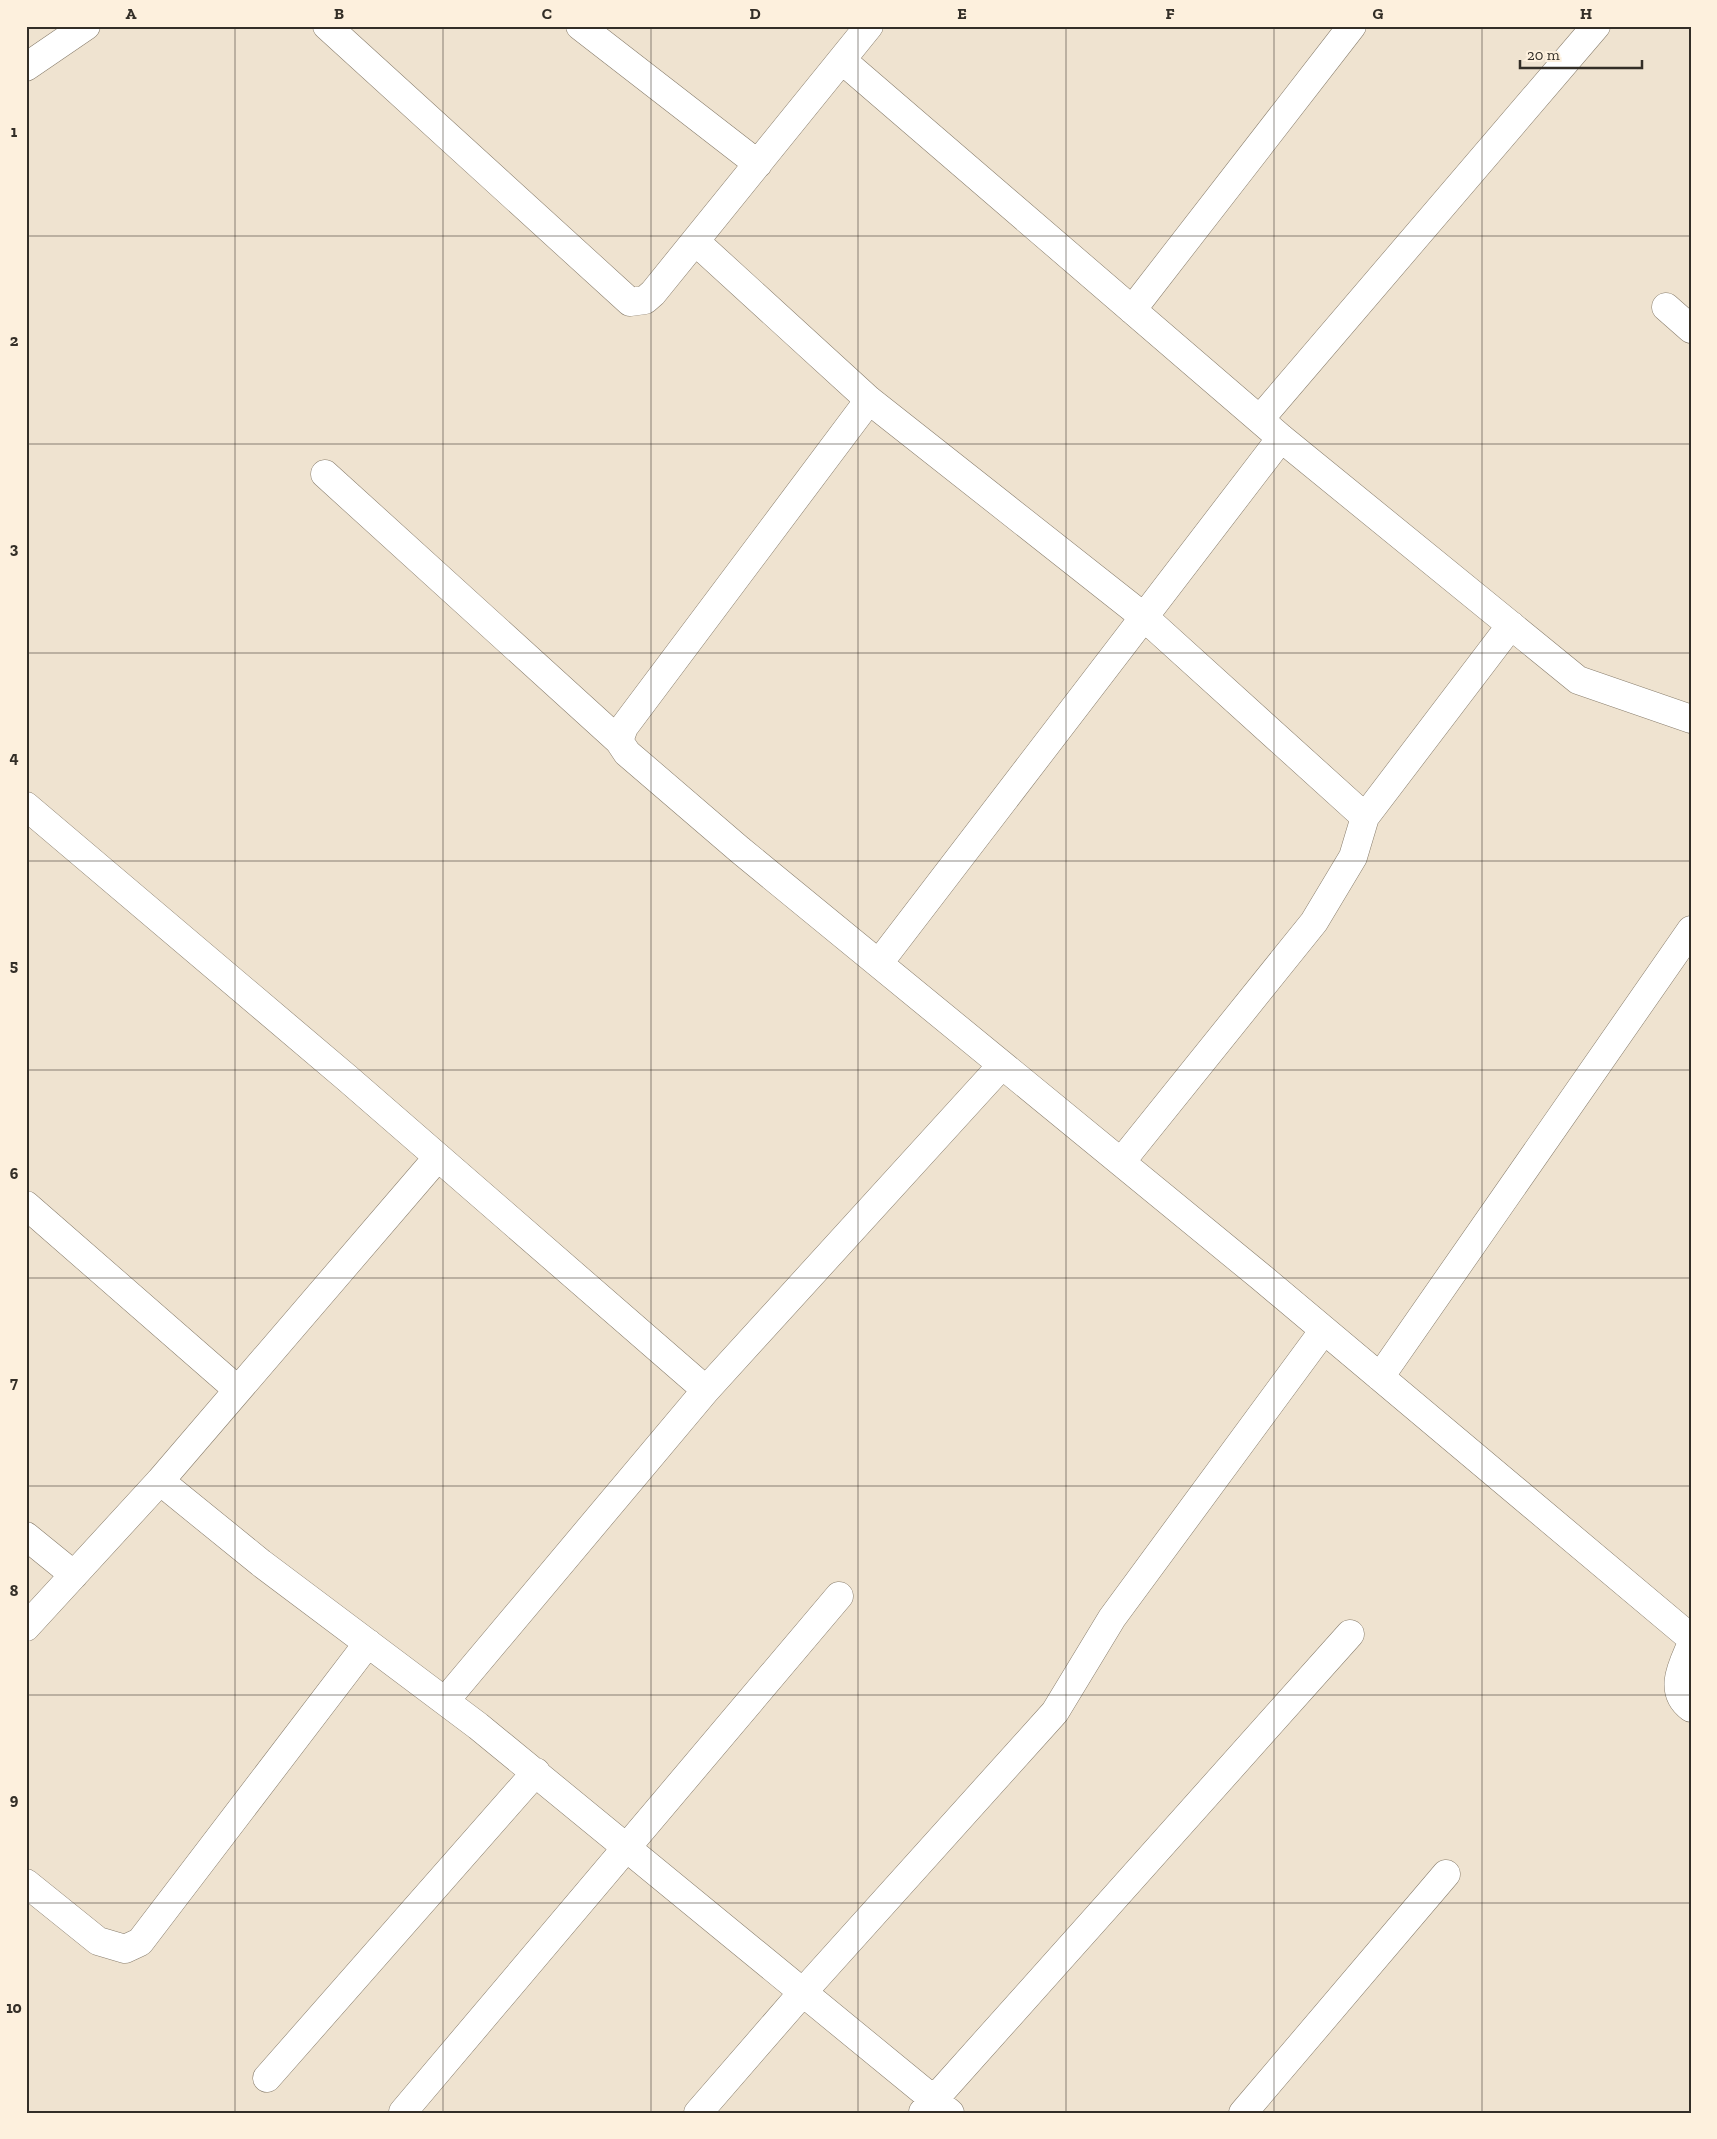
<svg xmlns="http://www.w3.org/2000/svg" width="1717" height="2139" font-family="'Zilla Slab',serif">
	<rect width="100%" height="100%" fill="#efe3d0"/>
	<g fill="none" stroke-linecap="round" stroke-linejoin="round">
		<defs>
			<path id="minor" d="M327 26 630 302 645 300 653 293 869 26
				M580 26 758 164
				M843 61 1281 438 1578 680 1691 719
				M26 67 86 26
				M695 241 869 400 1144 617 1365 817
				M1666 307 1691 329
				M1132 310 1352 26
				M1260 419 1596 26
				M325 474 619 741 627 753 740 850 1261 1277 1691 1638
				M619 741 624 727 869 400
				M26 806 347 1078 706 1390
				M879 963 1281 438
				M1121 1162 1314 922 1353 857 1365 817 1511 625
				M26 1205 238 1390
				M1380 1377 1691 930
				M160 1481 261 1563 478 1726 950 2113
				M26 1536 74 1575
				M26 1627 160 1481 438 1157
				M1691 1645C1682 1666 1668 1691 1691 1708
				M445 1701 706 1390 1002 1065
				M26 1883 98 1941 125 1949 140 1942 368 1643
				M267 2078 536 1772
				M403 2112 839 1596
				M923 2112 1350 1634
				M698 2113 803 1992 1055 1712 1112 1618 1324 1330
				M1243 2113 1446 1874"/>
		</defs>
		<use href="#minor" stroke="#897e6d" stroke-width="29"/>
		<use href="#minor" stroke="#fff" stroke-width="28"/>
	</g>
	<path fill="none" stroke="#332e27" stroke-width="1" stroke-opacity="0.55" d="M235 26V2113M443 26V2113M651 26V2113M858 26V2113M1066 26V2113M1274 26V2113M1482 26V2113M26 236H1691M26 444H1691M26 653H1691M26 861H1691M26 1070H1691M26 1278H1691M26 1486H1691M26 1695H1691M26 1903H1691"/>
	<rect width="1717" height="2139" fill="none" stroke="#fdf0dd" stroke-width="55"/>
	<path d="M1520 60v8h122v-8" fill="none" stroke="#332e27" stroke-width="2.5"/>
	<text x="1527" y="60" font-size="15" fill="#332e27" stroke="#fdf0dd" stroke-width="4" paint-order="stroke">20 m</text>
	<rect x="28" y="28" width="1662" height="2084" fill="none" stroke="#332e27" stroke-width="2"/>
	<g font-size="16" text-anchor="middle" font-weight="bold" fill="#332e27">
		<text x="131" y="19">A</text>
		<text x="339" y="19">B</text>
		<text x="547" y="19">C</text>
		<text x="755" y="19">D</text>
		<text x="962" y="19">E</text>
		<text x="1170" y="19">F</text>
		<text x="1378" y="19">G</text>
		<text x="1586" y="19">H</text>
		<text x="14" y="137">1</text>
		<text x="14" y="346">2</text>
		<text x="14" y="554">3</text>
		<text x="14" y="763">4</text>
		<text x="14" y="971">5</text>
		<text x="14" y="1179">6</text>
		<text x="14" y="1388">7</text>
		<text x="14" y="1596">8</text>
		<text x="14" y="1805">9</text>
		<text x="14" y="2013">10</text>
	</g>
</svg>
